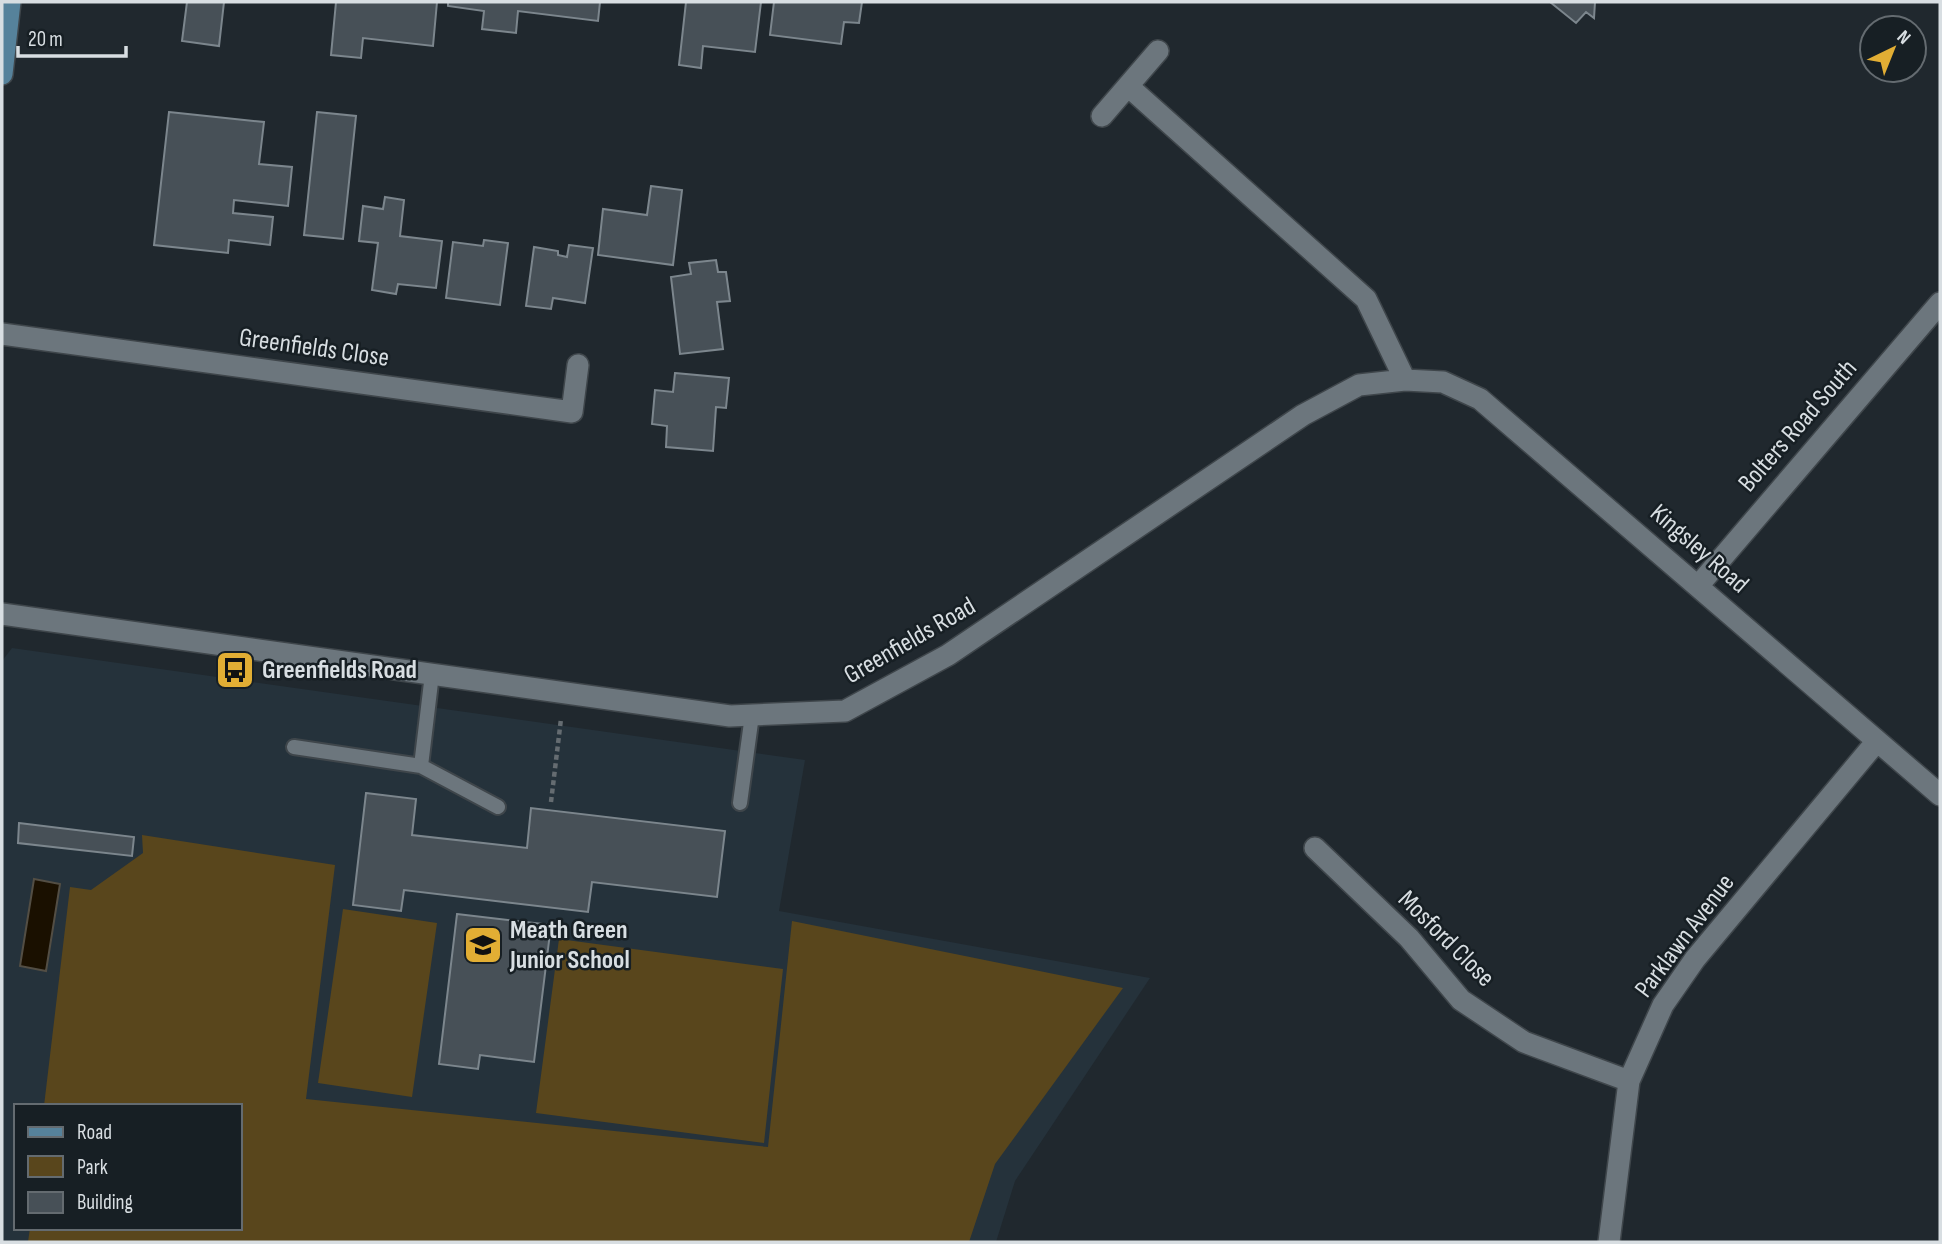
<svg xmlns="http://www.w3.org/2000/svg" width="1942" height="1244" font-family="'Sofia Sans Condensed',sans-serif">
	<rect width="100%" height="100%" fill="#20282e"/>
	<path fill="#25323b" fill-rule="evenodd" d="M12 648 805 760 779 911 1150 978 1015 1181 996 1242H2V661ZM16 1106H240V1228H16Z"/>
	<path fill="#59461c" d="M142 835 335 865 306 1099 768 1147 792 921 1123 988 995 1164 969 1242H28L30 1228H240V1106H44L70 887 91 890 143 853Z
		M343 909 437 923 412 1097 318 1083Z
		M559 939 783 969 764 1143 536 1113Z"/>
	<path fill="#1a1000" stroke="#534e44" stroke-width="2" d="M34 879 60 884 46 971 20 966Z"/>
	<path fill="#475057" stroke="#7c868d" stroke-width="2" d="M179 2H224L219 46 182 41 187 2Z
		M336 2H437L433 46 363 38 361 58 331 55Z
		M448 2H600L598 21 518 11 516 33 482 29 484 11 448 6Z
		M686 2H761L755 52 703 46 701 68 679 65Z
		M774 2H862L859 23 844 22 841 44 770 35Z
		M1550 2H1595L1594 18 1586 12 1576 23Z
		M169 112 264 122 259 164 292 167 288 206 234 200 233 213 273 217 270 245 229 240 228 253 154 245Z
		M317 112 356 116 343 239 304 235Z
		M651 186 682 190 673 265 598 255 603 209 647 215Z
		M385 197 404 200 400 236 442 241 436 288 398 284 396 294 372 290 378 243 359 241 363 206 383 209Z
		M484 240 508 243 500 305 446 298 453 242 483 246Z
		M569 245 593 248 585 303 553 298 551 309 526 306 534 247 558 251V255L567 257Z
		M716 260 718 272H726L730 301 717 302 723 349 680 354 671 277 691 274 689 263Z
		M675 373 729 378 726 408 716 407 713 451 666 447 667 426 652 424 655 390 673 392Z
		M366 793 416 799 412 835 527 848 531 808 725 831 717 897 592 882 588 912 404 890 401 911 353 905Z
		M19 823 134 837 132 856 18 843Z
		M457 914 551 925 534 1062 480 1055 478 1069 439 1064Z"/>
	<g fill="none" stroke-linecap="round" stroke-linejoin="round">
		<defs>
			<path id="lane" d="M432 674 421 766 498 807
				M294 747 421 766
				M740 803 752 715"/>
			<path id="street" d="M1128 86 1366 299 1405 380
				M1102 116 1158 51
				M2 334 572 412 578 365
				M1698 586 1940 303
				M2 614 730 716 845 711 948 655 1303 415 1359 385 1405 380 1443 382 1480 399 1940 795
				M1315 848 1409 938 1461 1000 1524 1042 1629 1081
				M1609 1242 1629 1081 1663 1005 1695 959 1877 741"/>
			<path id="secondary" d="M2 74 10 2"/>
		</defs>
		<use href="#lane" stroke="#3f464b" stroke-width="18"/>
		<use href="#street" stroke="#3f464b" stroke-width="24"/>
		<use href="#secondary" stroke="#3f464b" stroke-width="24"/>
		<path stroke="#656c71" stroke-width="4.5" stroke-dasharray="5 3.5" stroke-linecap="butt" d="M551 802 561 719"/>
		<use href="#lane" stroke="#6c767d" stroke-width="14"/>
		<use href="#street" stroke="#6c767d" stroke-width="21"/>
		<use href="#secondary" stroke="#56829b" stroke-width="21"/>
	</g>
	<defs>
		<symbol id="bus-square" viewBox="-11 -11 22 22"><rect x="-9" y="-9" width="18" height="18" rx="4" fill="#e2ae34" stroke="#171f24"/><path d="M-5-6H5V4H4V6H2V4H-2V6H-4V4H-5ZM-3.5-4V0h7V-4ZM-3.5 1.2v1.5H-2V1.2ZM2 1.2v1.5H3.5V1.2Z" fill="#111"/></symbol>
		<symbol id="school-square" viewBox="-11 -11 22 22"><rect x="-9" y="-9" width="18" height="18" rx="4" fill="#e2ae34" stroke="#171f24"/><path d="M0-5L7-2L0 1L-7-2ZM-4 1L0 2.5L4 1V4Q0 6-4 4Z" fill="#111"/></symbol>
	</defs>
	<g fill-rule="evenodd">
		<use href="#bus-square" x="213" y="648" width="44" height="44"/>
		<use href="#school-square" x="461" y="923" width="44" height="44"/>
	</g>
	<g text-anchor="middle" dominant-baseline="central" stroke-width="5" stroke-linejoin="round" paint-order="stroke">
		<g font-size="26" fill="#d8dee2" stroke="#171f24">
			<text transform="translate(314 348) rotate(8)">Greenfields Close</text>
			<text transform="translate(1798 426) rotate(-49)">Bolters Road South</text>
			<text transform="translate(1699 549) rotate(41)">Kingsley Road</text>
			<text transform="translate(910 641) rotate(-30)">Greenfields Road</text>
			<text transform="translate(1685 936) rotate(-53)">Parklawn Avenue</text>
			<text transform="translate(1446 939) rotate(45)">Mosford Close</text>
		</g>
		<g font-size="26" font-weight="bold" fill="#d8dee2" stroke="#171f24" text-anchor="start">
			<text x="262" y="670">Greenfields Road</text>
			<text x="510" y="930">Meath Green<tspan x="510" dy="30">Junior School</tspan></text>
		</g>
	</g>
	<rect width="1942" height="1244" fill="none" stroke="#d8dee2" stroke-width="7"/>
	<rect x="14" y="1104" width="228" height="126" fill="#171f24" stroke="#646b70" stroke-width="2"/>
	<rect x="28" y="1127" width="35" height="10" fill="#56829b" stroke="#646b70" stroke-width="2"/>
	<text x="77" y="1139" font-size="21" fill="#d8dee2">Road</text>
	<rect x="28" y="1156" width="35" height="21" fill="#59461c" stroke="#646b70" stroke-width="2"/>
	<text x="77" y="1174" font-size="21" fill="#d8dee2">Park</text>
	<rect x="28" y="1192" width="35" height="21" fill="#475057" stroke="#646b70" stroke-width="2"/>
	<text x="77" y="1209" font-size="21" fill="#d8dee2">Building</text>
	<g transform="translate(1893 49) rotate(43)"><circle r="33" fill="#171f24" stroke="#646b70" stroke-width="2"/>
	<path d="M0-5L12 26L0 18L-12 26Z" fill="#e2ae34"/>
	<text y="-10" font-size="19" font-weight="bold" text-anchor="middle" fill="#d8dee2">N</text>
	</g>
	<path d="M18 46v10h108v-10" fill="none" stroke="#d8dee2" stroke-width="3.5"/>
	<text x="28" y="46" font-size="21" fill="#d8dee2" stroke="#171f24" stroke-width="5" paint-order="stroke">20 m</text>
</svg>
